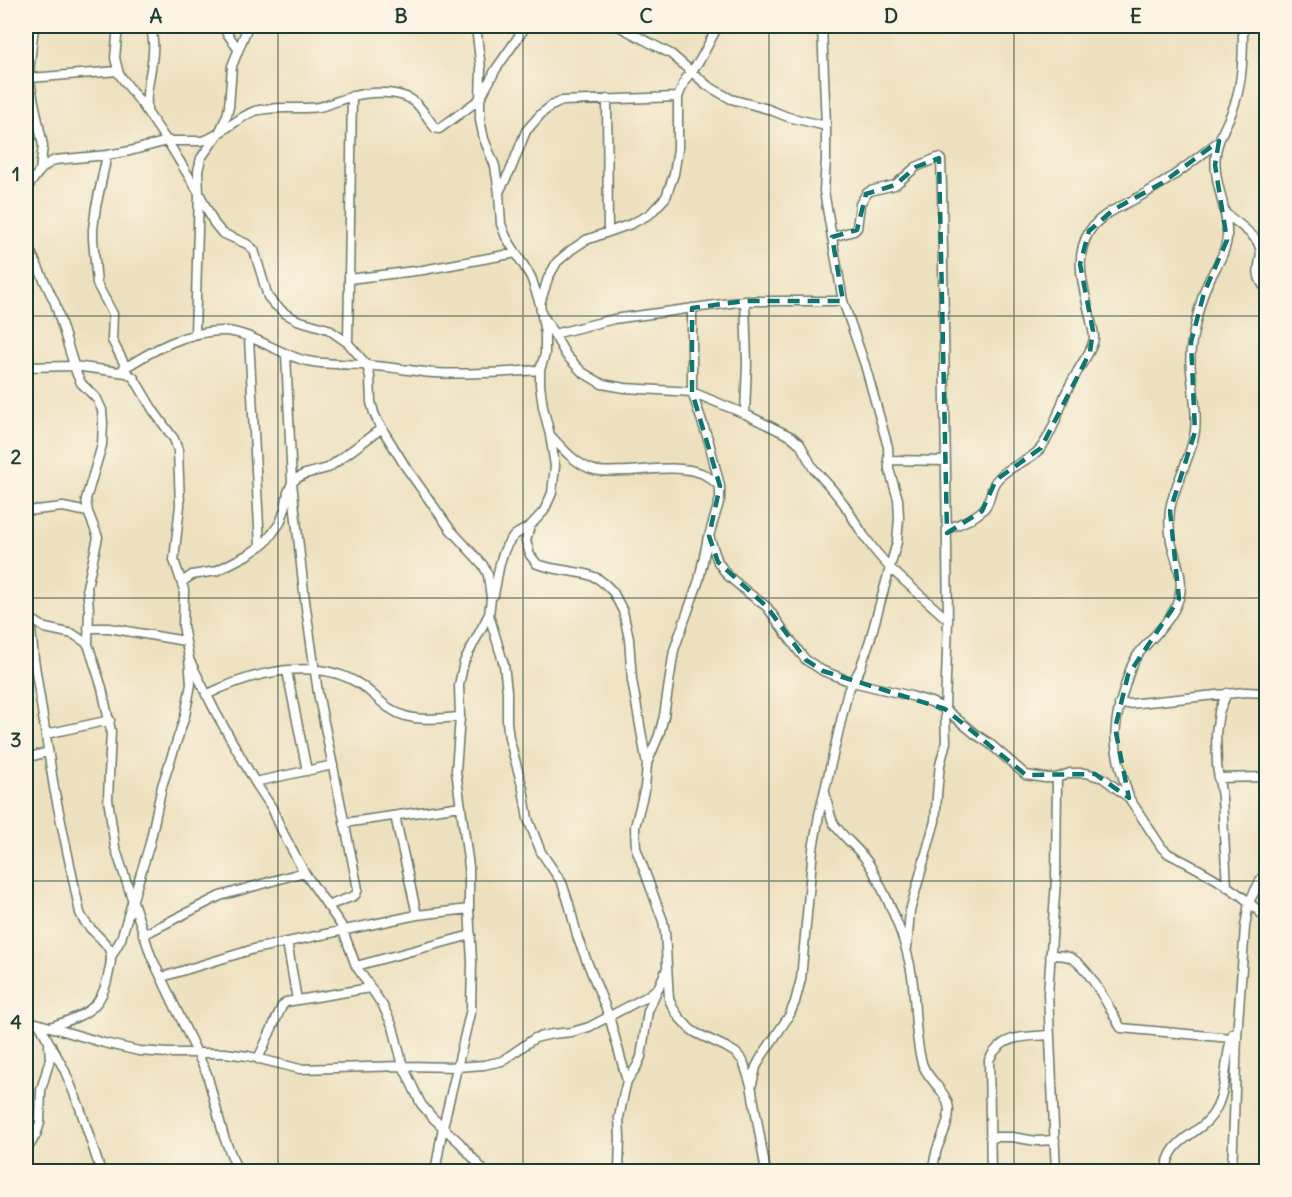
<svg xmlns="http://www.w3.org/2000/svg" width="1292" height="1197" font-family="Delius,sans-serif">
	<rect width="100%" height="100%" fill="#fcf5e5"/>
	<filter id="ink" filterUnits="userSpaceOnUse"><feTurbulence type="fractalNoise" baseFrequency=".0167" numOctaves="2"/><feDisplacementMap in="SourceGraphic" scale="12" xChannelSelector="R" yChannelSelector="G"/><feConvolveMatrix kernelMatrix="1 2 1 2 8 2 1 2 1" color-interpolation-filters="sRGB"/></filter>
	<filter id="wash" filterUnits="userSpaceOnUse"><feTurbulence type="fractalNoise" baseFrequency=".008" numOctaves="4" result="noise"/><feDisplacementMap in="SourceGraphic" scale="24" xChannelSelector="R" yChannelSelector="G"/><feGaussianBlur stdDeviation="1.35" result="paint"/><feColorMatrix in="noise" values="0 0 0 0 0 0 0 0 0 0 0 0 0 0 0 0 0 1.4 0 .05"/><feComposite in="paint" operator="in"/></filter>
	<g filter="url(#wash)">
		<rect width="100%" height="100%" fill="#ede0be"/>
	</g>
	<g filter="url(#ink)">
		<g fill="none" stroke-linecap="round" stroke-linejoin="round">
			<defs>
				<path id="street" d="M34 26 29 72 31 87 43 146 40 171
					M118 26 115 58 119 74 141 103 171 147 199 193 214 223 222 233 247 244 254 250 268 297 274 304 286 314 297 320 328 329 348 343 367 365 370 377 371 402 374 413 378 422 405 466 450 529 483 565 488 575 491 598 489 615 504 665 507 691V722L509 738 523 789 528 819 541 852 562 883 569 904 578 939 609 1016 627 1081
					M222 26 238 49
					M526 26 496 69 480 99V120L484 139 495 166 499 193 501 224 506 237 531 277 540 304 545 334V354L540 370V385L543 407 550 435 555 466 552 493 544 511 530 526 526 541 530 555 537 564 551 568 586 574 597 578 605 584 613 592 623 611 629 639 632 680 647 765 645 787 635 827 636 848 663 921 665 932 669 999 673 1008 679 1017 690 1029 696 1033 726 1047 736 1053 743 1061 751 1085 766 1172
					M618 26 671 54 708 86 731 99 768 109 788 117 826 126
					M30 78 118 71
					M607 99 608 232
					M147 111C147 103 146 94 148 87 151 66 157 46 150 26
					M107 155 96 207 93 229V239L97 284 113 314 112 340 126 367
					M26 190C34 178 41 166 55 160L107 155 130 151 167 141H201L208 139C225 132 238 117 255 111 276 105 298 110 319 107 329 105 339 100 350 97 367 92 401 89 416 103 423 110 429 120 435 128L439 129 480 99 481 69 476 26
					M499 192 511 169 526 131 541 114 551 106 562 101 678 97
					M1226 214C1235 221 1254 234 1258 243 1267 260 1249 269 1266 289
					M832 237 854 231 857 228 860 204 866 194 870 191 895 185 916 167 937 158H939L941 160 942 188 948 620 945 709 946 742 940 765 938 783 935 821 910 911 907 948
					M26 242 55 303 76 372 81 383 97 399 102 410 103 423 102 445 86 499 88 512 98 537 87 587 89 609 88 644 102 688 111 731 108 799 115 847 151 956 207 1074 224 1137 238 1172
					M349 279 423 270 516 253
					M745 301 747 364 745 414
					M540 304 548 278 557 262 571 250 586 240 631 224 650 214 666 197 674 174 678 149V97L685 80 700 60 718 26
					M692 308V392L709 442 720 486V499L709 536 718 562 727 575 747 592 767 607 800 653 806 660 814 665 823 671 852 682 911 696 931 702 945 709 975 734 989 743 1026 775 1045 778H1057L1070 773H1086L1103 778 1129 798 1162 848 1169 854C1200 869 1245 893 1266 919
					M544 317 566 355 582 372 602 384 625 388 692 392 745 414 792 437 800 444 813 468 832 489 844 504 864 536 876 552 890 568 948 620
					M195 334 199 193 198 171 201 158 219 133 227 115 229 107 232 66 248 26
					M554 334 614 319 745 301H843
					M249 338 260 546
					M348 343 352 96
					M286 354 292 483 305 601 318 693 358 889 356 894 354 896 327 906
					M26 367 74 366 127 373 134 378 153 410 174 439 178 450 180 505 174 560 184 590 183 626 189 658 191 684 185 716 162 786 150 843 121 939 111 957
					M120 371C151 351 187 330 225 331 251 332 280 355 307 361 328 365 353 364 375 366 395 367 415 372 435 373 470 375 505 372 540 370
					M550 435C562 448 576 465 594 470 604 473 615 471 626 471 650 470 678 465 701 473 708 476 714 481 719 486
					M888 460 946 461
					M26 511 63 507 88 512
					M947 529C959 524 979 517 986 506 991 499 990 489 996 481 1007 466 1028 463 1040 449 1052 434 1058 413 1065 395 1069 386 1075 376 1080 367 1085 358 1093 349 1094 338 1094 331 1091 323 1090 316 1084 289 1073 258 1089 232 1099 215 1120 207 1137 198 1146 193 1155 188 1164 182 1183 170 1201 155 1219 141
					M26 582 34 659 54 788 80 913C86 929 101 935 109 949 113 957 110 967 108 976 101 1012 81 1016 50 1027
					M182 582 192 575 216 571 249 554 265 543 280 523 285 509 288 492 292 483 297 478 305 474 328 468 382 428
					M494 595C498 577 499 550 514 536 518 532 525 530 530 526
					M30 618 45 628 73 634 88 644
					M88 628H109L185 641
					M191 663 216 713 255 782 272 808 283 833 304 872 341 925 356 966 383 1006 393 1027 403 1066 421 1104 433 1118 460 1143 485 1172
					M287 671 307 771
					M206 695C251 673 316 655 361 685 376 695 387 711 405 716 422 721 443 718 460 717
					M1119 705 1245 692 1266 693
					M46 734 110 720
					M26 758 48 752
					M648 761 659 735 664 716 674 650 699 580 708 537
					M1218 778 1266 777
					M255 782 333 765
					M825 793C828 802 829 815 834 824 845 840 863 851 872 869 890 903 906 938 912 976 916 1005 914 1035 922 1063 927 1080 948 1091 949 1110 949 1124 942 1136 937 1149 935 1156 934 1164 932 1172
					M1129 797C1122 775 1113 749 1116 726 1117 712 1121 699 1125 686 1128 675 1132 662 1139 653 1153 636 1172 621 1179 598 1185 579 1175 559 1171 541 1169 530 1169 519 1170 509 1175 482 1191 459 1195 431 1199 401 1186 371 1192 341 1195 325 1199 307 1204 292 1210 274 1225 258 1227 238 1229 209 1212 182 1216 153 1218 136 1229 122 1234 106 1243 81 1243 52 1243 26
					M395 816 417 915
					M344 823 461 806
					M1227 887 1222 798 1217 766 1216 733 1219 712 1227 693
					M143 935 220 896 304 872
					M287 942 297 1000
					M1050 955C1056 955 1063 955 1069 957 1089 965 1110 1010 1121 1028L1231 1038
					M356 966 471 935
					M162 977 254 949 417 915 469 909
					M26 1020 104 1043 139 1051 168 1053H225L248 1056 300 1069 403 1066 457 1067 484 1065 502 1061 535 1038 552 1034 572 1032 589 1027 646 997 659 987
					M39 1024 64 1069 80 1108 101 1172
					M258 1059 282 1006 286 1002 370 988
					M752 1084 756 1067 762 1056 789 1016 795 1002 801 979 813 849 819 815 848 691 860 669 870 640 897 542 899 518 898 499 889 469 888 447 865 365 843 301 824 191 826 159V126L822 26
					M990 1137H1012L1036 1141 1055 1140
					M26 1151 36 1135 40 1123 41 1090 50 1059 49 1046
					M435 1172 443 1127 471 1009 472 962 469 909V867L456 771 460 717 459 685 464 662 489 614
					M619 1172 620 1137 619 1118 624 1093 627 1081 637 1066 641 1057 648 1011 667 968
					M991 1172 989 1060C1002 1034 1023 1037 1050 1035
					M1056 1172 1048 994 1056 880 1057 778
					M1166 1172C1169 1134 1203 1137 1217 1107 1228 1084 1224 1057 1233 1033
					M1232 1172 1237 1036 1245 927 1249 902 1266 870"/>
			</defs>
			<use href="#street" stroke="#677664" stroke-width="11"/>
			<use href="#street" stroke="#fff" stroke-width="8"/>
		</g>
	</g>
	<path fill="none" stroke="#0f766e" stroke-width="4.5" stroke-dasharray="12 8" stroke-linejoin="round" d="M1219 141 1215 165 1227 240 1204 293 1191 342 1195 432 1170 511 1179 599 1128 675 1115 728 1129 798 1095 774 1026 775 945 709 823 671 806 660 767 607 718 562 709 536 720 486 692 392V308L745 301H843L832 237 857 230 866 194 895 185 916 167 939 158 947 533 982 511 996 480 1041 448 1090 352 1093 331 1080 264 1089 231 1113 210 1162 183Z"/>
	<path fill="none" stroke="#1f3d34" stroke-width="1.5" stroke-opacity="0.55" d="M278 26V1172M523 26V1172M769 26V1172M1014 26V1172M26 316H1266M26 598H1266M26 881H1266"/>
	<rect width="1292" height="1197" fill="none" stroke="#fcf5e5" stroke-width="66"/>
	<rect x="33" y="33" width="1226" height="1131" fill="none" stroke="#1f3d34" stroke-width="2"/>
	<g font-size="20" text-anchor="middle" font-weight="bold" fill="#1f3d34">
		<text x="156" y="23">A</text>
		<text x="401" y="23">B</text>
		<text x="646" y="23">C</text>
		<text x="891" y="23">D</text>
		<text x="1136" y="23">E</text>
		<text x="16" y="181">1</text>
		<text x="16" y="464">2</text>
		<text x="16" y="747">3</text>
		<text x="16" y="1029">4</text>
	</g>
</svg>
